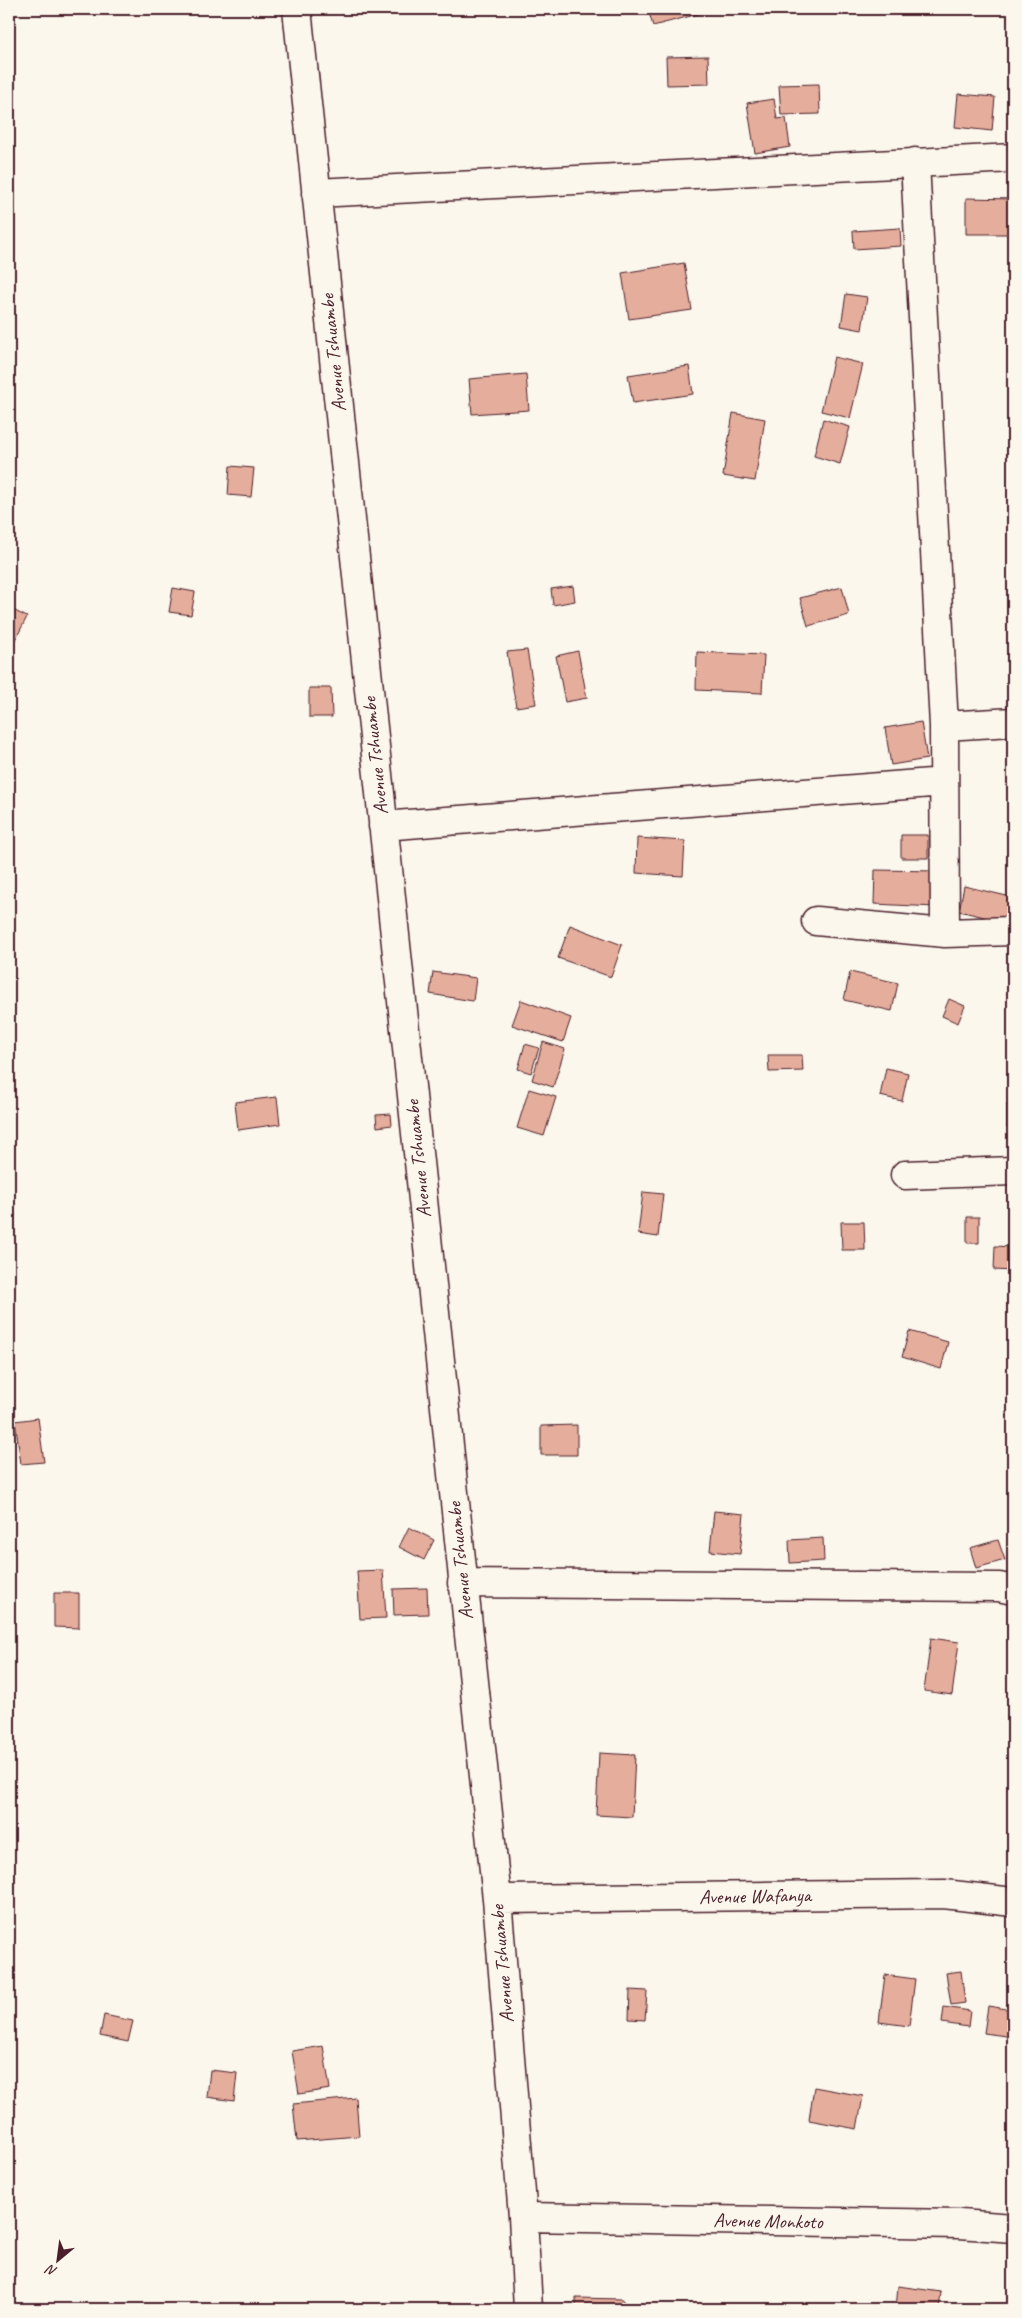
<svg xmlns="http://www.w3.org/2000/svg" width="1022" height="2318" font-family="Caveat,sans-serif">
	<rect width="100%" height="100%" fill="#fbf7ec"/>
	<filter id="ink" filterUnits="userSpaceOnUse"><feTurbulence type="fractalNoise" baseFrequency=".02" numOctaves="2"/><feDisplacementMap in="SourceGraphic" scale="10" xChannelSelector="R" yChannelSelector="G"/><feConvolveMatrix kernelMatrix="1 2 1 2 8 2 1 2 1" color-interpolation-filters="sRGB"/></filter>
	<g filter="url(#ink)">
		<path fill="#e5ad9b" stroke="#4a1f2b" d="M648 9H701L702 13 653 26Z
			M708 56 709 84 667 85 666 57Z
			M819 84 820 114 781 115 779 85Z
			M958 94 995 97 992 131 955 127Z
			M774 99 777 119 786 118 790 147 755 153 747 103Z
			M966 198 1013 199V234H966Z
			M900 228 901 246 854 249 853 231Z
			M684 263 692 310 629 319 622 273Z
			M846 294 867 297 862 330 841 326Z
			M834 357 863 364 850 418 821 411Z
			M689 366 693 394 633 403 628 375Z
			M526 374 529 410 472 414 469 379Z
			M733 413 765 419 755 481 723 476Z
			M823 419 850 427 840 464 814 456Z
			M230 466 254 468 251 497 228 495Z
			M573 586 575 601 553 605 551 589Z
			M842 587 849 615 808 626 800 598Z
			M173 588 195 592 191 615 169 612Z
			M9 608 27 617 11 648 9 647Z
			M527 650 536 704 516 707 507 652Z
			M578 651 587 698 565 702 556 656Z
			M697 652 764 655 762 693 696 690Z
			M309 688H331L332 717H309Z
			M921 722 927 759 891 765 885 728Z
			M901 835H928V858H901Z
			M637 838 685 841 683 876 636 873Z
			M875 870 937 871 936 907 874 904Z
			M964 886 1011 897 1006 922 959 911Z
			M570 925 622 945 611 977 558 958Z
			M433 972 476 978 473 1001 430 994Z
			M850 972 898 983 892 1011 844 1000Z
			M949 999 965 1006 958 1023 942 1016Z
			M521 1000 571 1018 563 1042 512 1025Z
			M543 1042 565 1049 553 1087 532 1080Z
			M525 1044 539 1048 531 1073 518 1069Z
			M768 1055H802L803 1071 769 1072Z
			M886 1068 908 1073 902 1101 880 1096Z
			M529 1089 556 1097 544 1136 517 1128Z
			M277 1097 280 1124 238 1130 235 1102Z
			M1007 1104H1013V1128H1007Z
			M391 1114 392 1125 377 1127 376 1115Z
			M643 1192 663 1194 658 1237 638 1234Z
			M967 1217H979V1243H967Z
			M841 1222H864L865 1250H842Z
			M995 1246 1012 1247 1011 1271 994 1270Z
			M909 1331 948 1342 941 1369 902 1357Z
			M38 1418 44 1462 21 1464 15 1421Z
			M577 1425V1455H541V1426Z
			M714 1511 744 1514 740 1554 710 1551Z
			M409 1527 434 1540 424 1560 399 1547Z
			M823 1538 824 1561 790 1563 789 1540Z
			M998 1540 1005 1560 976 1568 970 1548Z
			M383 1570 386 1618 360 1619 357 1571Z
			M427 1588 428 1614 394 1615 393 1589Z
			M54 1593H79V1628L54 1627Z
			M931 1638 959 1642 952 1695 924 1691Z
			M599 1753 635 1755 632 1817 596 1815Z
			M961 1971 965 2003 951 2005 946 1973Z
			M885 1975 915 1979 909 2026 879 2022Z
			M630 1990 647 1991 645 2020 629 2019Z
			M988 2006 1013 2010V2037L984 2033Z
			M944 2007 970 2011 968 2027 942 2023Z
			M104 2015 133 2021 128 2042 100 2036Z
			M323 2046 330 2089 299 2094 292 2051Z
			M210 2070 237 2073 234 2101 207 2097Z
			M814 2087 863 2096 857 2129 809 2120Z
			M356 2098 359 2136 297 2141 293 2104Z
			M898 2286 941 2292 939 2309H896Z
			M576 2298 623 2299V2309H576Z"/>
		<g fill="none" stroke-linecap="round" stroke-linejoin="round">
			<defs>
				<path id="minor" d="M297 9 497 1899 523 2217 528 2309
					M915 162 944 726 945 933
					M316 193 1013 158
					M944 726 1013 722
					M383 826 944 782
					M816 921 945 933 1013 931
					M905 1175 1013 1171
					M462 1583 999 1587 1013 1590
					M497 1899 944 1894 1013 1902
					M523 2217 960 2224 1013 2228"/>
			</defs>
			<use href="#minor" stroke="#4a1f2b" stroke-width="31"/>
			<use href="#minor" stroke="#fbf7ec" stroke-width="28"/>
		</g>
	</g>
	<g text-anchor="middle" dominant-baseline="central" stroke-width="4.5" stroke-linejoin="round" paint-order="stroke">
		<g font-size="20" fill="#4a1f2b" stroke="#fbf7ec">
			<text transform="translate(333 353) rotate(-96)">Avenue Tshuambe</text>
			<text transform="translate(375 756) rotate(-96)">Avenue Tshuambe</text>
			<text transform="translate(418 1159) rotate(-96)">Avenue Tshuambe</text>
			<text transform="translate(460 1561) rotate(-96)">Avenue Tshuambe</text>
			<text transform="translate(755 1896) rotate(-1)">Avenue Wafanya</text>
			<text transform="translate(502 1964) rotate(-95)">Avenue Tshuambe</text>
			<text transform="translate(768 2221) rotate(1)">Avenue Monkoto</text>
		</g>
	</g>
	<rect width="1022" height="2318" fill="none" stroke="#fbf7ec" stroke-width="30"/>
	<rect x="15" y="15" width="992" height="2288" fill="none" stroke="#4a1f2b" stroke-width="2" filter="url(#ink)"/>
	<g transform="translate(58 2260) rotate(209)" stroke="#fbf7ec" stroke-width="4" paint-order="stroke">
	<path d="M0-4L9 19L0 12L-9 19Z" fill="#4a1f2b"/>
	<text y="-8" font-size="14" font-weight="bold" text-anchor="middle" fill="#4a1f2b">N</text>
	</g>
</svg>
